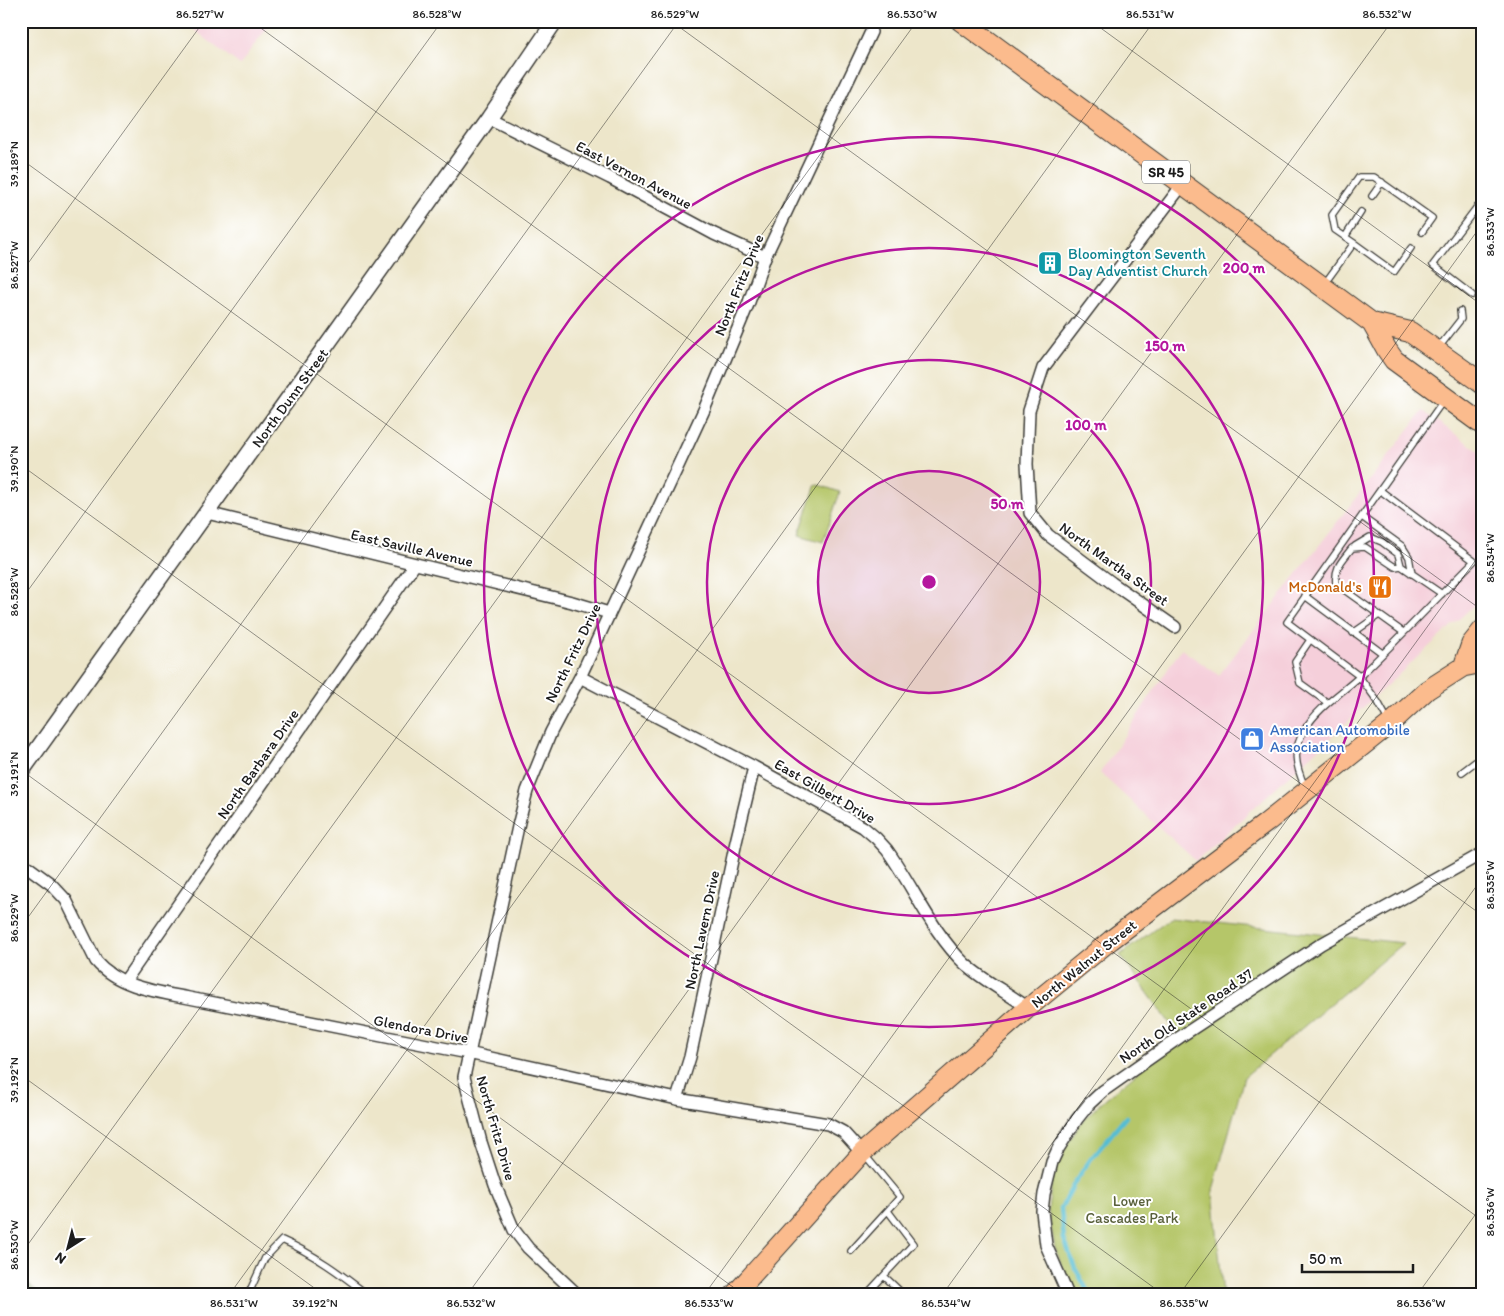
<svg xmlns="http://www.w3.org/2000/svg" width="1504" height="1316" font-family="Itim,sans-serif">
	<rect width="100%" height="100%" fill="#fff"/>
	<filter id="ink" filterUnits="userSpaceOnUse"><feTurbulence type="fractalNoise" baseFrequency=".02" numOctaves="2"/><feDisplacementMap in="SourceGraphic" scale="10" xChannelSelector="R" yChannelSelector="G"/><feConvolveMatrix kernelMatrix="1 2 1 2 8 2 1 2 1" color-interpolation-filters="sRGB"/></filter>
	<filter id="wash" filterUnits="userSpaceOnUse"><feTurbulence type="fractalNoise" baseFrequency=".0096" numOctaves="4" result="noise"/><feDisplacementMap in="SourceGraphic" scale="20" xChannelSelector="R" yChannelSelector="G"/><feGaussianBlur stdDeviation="1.12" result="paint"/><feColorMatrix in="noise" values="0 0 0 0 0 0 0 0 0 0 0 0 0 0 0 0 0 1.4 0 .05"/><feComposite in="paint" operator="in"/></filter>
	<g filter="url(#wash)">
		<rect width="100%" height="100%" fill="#ede6ca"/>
		<path fill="#f5cfda" d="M183 21H272L240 65Z
			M1423 411 1483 454V597L1196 861 1100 773 1181 649 1219 675Z"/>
		<path fill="#b5c669" stroke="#687142" d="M816 484 840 492 823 542 799 535Z
			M1170 918 1403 943 1244 1077 1213 1190 1223 1295H1076L1069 1283 1055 1248 1048 1210 1052 1180 1063 1151 1081 1122 1105 1099 1180 1037 1120 955Z"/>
		<path fill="#90ab5d" stroke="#56643c" d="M21 1279 42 1295H21Z"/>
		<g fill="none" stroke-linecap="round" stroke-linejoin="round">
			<path stroke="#55bdd3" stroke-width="4.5" d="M1090 1295 1075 1268 1064 1239 1061 1208 1075 1182 1090 1160 1126 1117"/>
		</g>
	</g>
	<g filter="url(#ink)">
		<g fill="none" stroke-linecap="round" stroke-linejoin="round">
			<defs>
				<path id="service" d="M1372 196 1382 182
					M1345 237 1361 212
					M1354 243 1394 272 1411 248
					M1325 283 1354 243 1335 230 1332 215 1359 177H1374L1432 218 1422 232
					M1472 295 1433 265 1477 207 1483 210
					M1437 345 1443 342 1461 319 1460 311
					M1362 517 1402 546 1409 557 1412 574
					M1355 546 1370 537 1382 542 1398 554 1401 566
					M1305 596 1382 653
					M1403 632 1336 584C1334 567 1342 561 1352 548L1365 547 1395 567 1401 566 1442 594
					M1353 633 1379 615
					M1310 640 1295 662 1300 683 1328 703
					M1389 722 1378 702 1359 676 1287 622 1443 401
					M1462 772 1483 756
					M1305 787C1295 765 1292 750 1305 729 1318 707 1342 693 1360 676 1399 639 1436 599 1474 561L1381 491
					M851 1251 900 1197 864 1154
					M884 1276 904 1295
					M248 1295 265 1258 282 1240C314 1254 341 1274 368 1295
					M866 1295 913 1244 888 1211"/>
				<path id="minor" d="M489 118 610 178 714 234 765 257
					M207 513 572 602 609 613
					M1175 627 1112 583 1048 535 1030 513 1027 464 1029 411 1043 368 1183 184
					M580 677 754 767 863 827 876 838 887 850C913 886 933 934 965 964 984 981 1008 993 1028 1008
					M21 862 51 884 66 900 96 961C118 987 158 992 189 998L468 1053 677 1099 828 1124 843 1132 862 1153
					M125 981 415 564
					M677 1099 690 1057 736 842 754 767
					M578 1295 528 1248 514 1230 495 1185 481 1142 464 1077 519 822 527 791 551 732 580 677 704 410 749 302 765 257 871 32
					M1068 1295 1046 1245 1042 1211 1044 1194 1052 1162 1058 1149 1077 1119 1089 1104 1103 1091 1180 1037 1321 944 1483 853"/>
				<path id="tertiary" d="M21 772 489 118 555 21"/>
				<path id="primary" d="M1463 667 1471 644 1483 629
					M734 1295 862 1153 1028 1008 1111 940 1266 823 1390 724 1427 690 1463 667 1483 663"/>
				<path id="trunk" d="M961 21 1372 323 1410 332 1483 384
					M1372 323 1387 350 1394 360 1483 425"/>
			</defs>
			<use href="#service" stroke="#3b3a36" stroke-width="8"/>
			<use href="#minor" stroke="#3b3a36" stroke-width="14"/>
			<use href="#tertiary" stroke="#3b3a36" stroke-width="18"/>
			<use href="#primary" stroke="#3b3a36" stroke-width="21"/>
			<use href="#trunk" stroke="#3b3a36" stroke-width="22"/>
			<use href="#service" stroke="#fff" stroke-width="5.5"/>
			<use href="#minor" stroke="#fff" stroke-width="11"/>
			<use href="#tertiary" stroke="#fff" stroke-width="15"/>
			<use href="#primary" stroke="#fbbb8d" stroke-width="19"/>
			<use href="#trunk" stroke="#fbbb8d" stroke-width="20"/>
		</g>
	</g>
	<path fill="none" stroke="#1c1c1c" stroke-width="1" stroke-opacity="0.45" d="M251 21 1483 916M671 21 1483 611M1091 21 1483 306M21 159 1483 1221M21 273 204 21M21 465 1164 1295M21 600 442 21M21 770 744 1295M21 927 679 21M21 1075 324 1295M21 1254 917 21M229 1295 1154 21M467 1295 1392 21M704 1295 1483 223M942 1295 1483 550M1179 1295 1483 877M1417 1295 1483 1204"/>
	<circle cx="929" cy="582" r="111" fill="#b5179e" fill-opacity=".12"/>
	<g fill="none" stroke="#b5179e" stroke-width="2.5">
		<circle cx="929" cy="582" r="111"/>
		<circle cx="929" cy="582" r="222"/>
		<circle cx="929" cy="582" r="334"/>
		<circle cx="929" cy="582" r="445"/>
	</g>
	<defs>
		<symbol id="building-square" viewBox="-11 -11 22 22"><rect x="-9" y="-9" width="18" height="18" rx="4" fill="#0f9aa8" stroke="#fff"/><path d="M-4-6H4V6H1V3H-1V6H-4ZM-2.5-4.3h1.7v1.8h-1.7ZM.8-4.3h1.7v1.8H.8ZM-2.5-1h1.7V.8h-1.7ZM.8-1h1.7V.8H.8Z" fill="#fff"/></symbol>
		<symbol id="restaurant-square" viewBox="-11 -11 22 22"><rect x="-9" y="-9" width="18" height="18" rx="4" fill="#e8710a" stroke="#fff"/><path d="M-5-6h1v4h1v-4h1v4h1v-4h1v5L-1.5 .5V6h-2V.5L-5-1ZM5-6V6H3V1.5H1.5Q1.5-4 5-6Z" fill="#fff"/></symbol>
		<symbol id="shop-square" viewBox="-11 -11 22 22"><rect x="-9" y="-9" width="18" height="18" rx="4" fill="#3f7fe0" stroke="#fff"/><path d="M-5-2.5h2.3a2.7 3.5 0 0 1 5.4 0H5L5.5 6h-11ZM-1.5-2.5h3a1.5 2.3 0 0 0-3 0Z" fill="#fff"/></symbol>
	</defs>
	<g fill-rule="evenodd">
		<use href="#building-square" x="1036" y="249" width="28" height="28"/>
		<use href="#restaurant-square" x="1366" y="573" width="28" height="28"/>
		<use href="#shop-square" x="1238" y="725" width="28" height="28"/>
	</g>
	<g text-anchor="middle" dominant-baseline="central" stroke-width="4" stroke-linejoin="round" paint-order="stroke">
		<rect fill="#fff" stroke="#606060" stroke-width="1" x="1142" y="160.5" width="48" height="23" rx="4"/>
		<g font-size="14" font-weight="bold" fill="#1c1c1c">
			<text x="1166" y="172">SR 45</text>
		</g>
		<g font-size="15" fill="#1c1c1c" stroke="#fff">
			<text transform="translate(634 175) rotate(28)">East Vernon Avenue</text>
			<text transform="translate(739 285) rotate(-68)">North Fritz Drive</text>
			<text transform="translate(290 398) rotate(-54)">North Dunn Street</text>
			<text transform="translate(412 548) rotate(13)">East Saville Avenue</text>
			<text transform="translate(1114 564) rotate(36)">North Martha Street</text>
			<text transform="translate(573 653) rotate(-64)">North Fritz Drive</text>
			<text transform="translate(258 764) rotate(-55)">North Barbara Drive</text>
			<text transform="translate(825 791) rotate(30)">East Gilbert Drive</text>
			<text transform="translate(702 930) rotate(-78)">North Lavern Drive</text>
			<text transform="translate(1084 964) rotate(-39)">North Walnut Street</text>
			<text transform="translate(1186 1016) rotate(-34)">North Old State Road 37</text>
			<text transform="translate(421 1029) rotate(11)">Glendora Drive</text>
			<text transform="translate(496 1128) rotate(74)">North Fritz Drive</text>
		</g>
		<g font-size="15" fill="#0d838f" stroke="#fff" text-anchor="start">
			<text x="1068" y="254">Bloomington Seventh<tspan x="1068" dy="17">Day Adventist Church</tspan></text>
		</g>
		<g font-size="15" fill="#c56008" stroke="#fff" text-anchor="end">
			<text x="1362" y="587">McDonald's</text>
		</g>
		<g font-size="15" fill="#366cbe" stroke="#fff" text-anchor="start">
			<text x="1270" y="730">American Automobile<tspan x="1270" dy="17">Association</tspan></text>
		</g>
		<g font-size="15" fill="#59603b" stroke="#fff">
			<text x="1132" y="1201">Lower<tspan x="1132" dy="17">Cascades Park</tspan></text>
		</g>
	</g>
	<circle cx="929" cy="582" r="8" fill="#b5179e" stroke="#fff" stroke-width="2.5"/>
	<g font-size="15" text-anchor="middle" font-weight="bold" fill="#b5179e" stroke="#fff" stroke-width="4" stroke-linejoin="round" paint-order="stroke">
		<text x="1244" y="273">200 m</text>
		<text x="1165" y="351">150 m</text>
		<text x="1086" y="430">100 m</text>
		<text x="1007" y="509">50 m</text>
	</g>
	<rect width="1504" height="1316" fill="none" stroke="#fff" stroke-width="55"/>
	<g transform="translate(68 1248) rotate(216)" stroke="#ffffff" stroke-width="4" paint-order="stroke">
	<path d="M0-4L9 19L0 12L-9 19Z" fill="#1c1c1c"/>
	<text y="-8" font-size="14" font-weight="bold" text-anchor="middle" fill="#1c1c1c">N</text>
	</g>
	<path d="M1302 1264v8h111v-8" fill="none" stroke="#1c1c1c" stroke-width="2.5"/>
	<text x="1309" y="1264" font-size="15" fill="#1c1c1c" stroke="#ffffff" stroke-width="4" paint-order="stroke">50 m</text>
	<rect x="28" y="28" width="1448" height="1260" fill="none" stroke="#1c1c1c" stroke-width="2"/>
	<g font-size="12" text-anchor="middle" fill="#1c1c1c">
		<text x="200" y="18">86.527°W</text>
		<text x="437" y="18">86.528°W</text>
		<text x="675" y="18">86.529°W</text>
		<text x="912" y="18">86.530°W</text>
		<text x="1150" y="18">86.531°W</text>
		<text x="1387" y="18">86.532°W</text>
		<text transform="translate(14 164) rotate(-90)" y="4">39.189°N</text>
		<text transform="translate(1490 232) rotate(-90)" y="4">86.533°W</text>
		<text transform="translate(14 265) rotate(-90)" y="4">86.527°W</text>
		<text transform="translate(14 469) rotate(-90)" y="4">39.190°N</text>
		<text transform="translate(1490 558) rotate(-90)" y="4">86.534°W</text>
		<text transform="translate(14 592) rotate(-90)" y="4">86.528°W</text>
		<text transform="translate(14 774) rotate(-90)" y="4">39.191°N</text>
		<text transform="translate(1490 885) rotate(-90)" y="4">86.535°W</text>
		<text transform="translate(14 918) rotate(-90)" y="4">86.529°W</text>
		<text transform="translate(14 1080) rotate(-90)" y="4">39.192°N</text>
		<text transform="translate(1490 1212) rotate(-90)" y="4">86.536°W</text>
		<text transform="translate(14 1245) rotate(-90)" y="4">86.530°W</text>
		<text x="234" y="1307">86.531°W</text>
		<text x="315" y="1307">39.192°N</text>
		<text x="471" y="1307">86.532°W</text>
		<text x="709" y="1307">86.533°W</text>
		<text x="946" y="1307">86.534°W</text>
		<text x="1184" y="1307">86.535°W</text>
		<text x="1421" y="1307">86.536°W</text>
	</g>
</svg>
